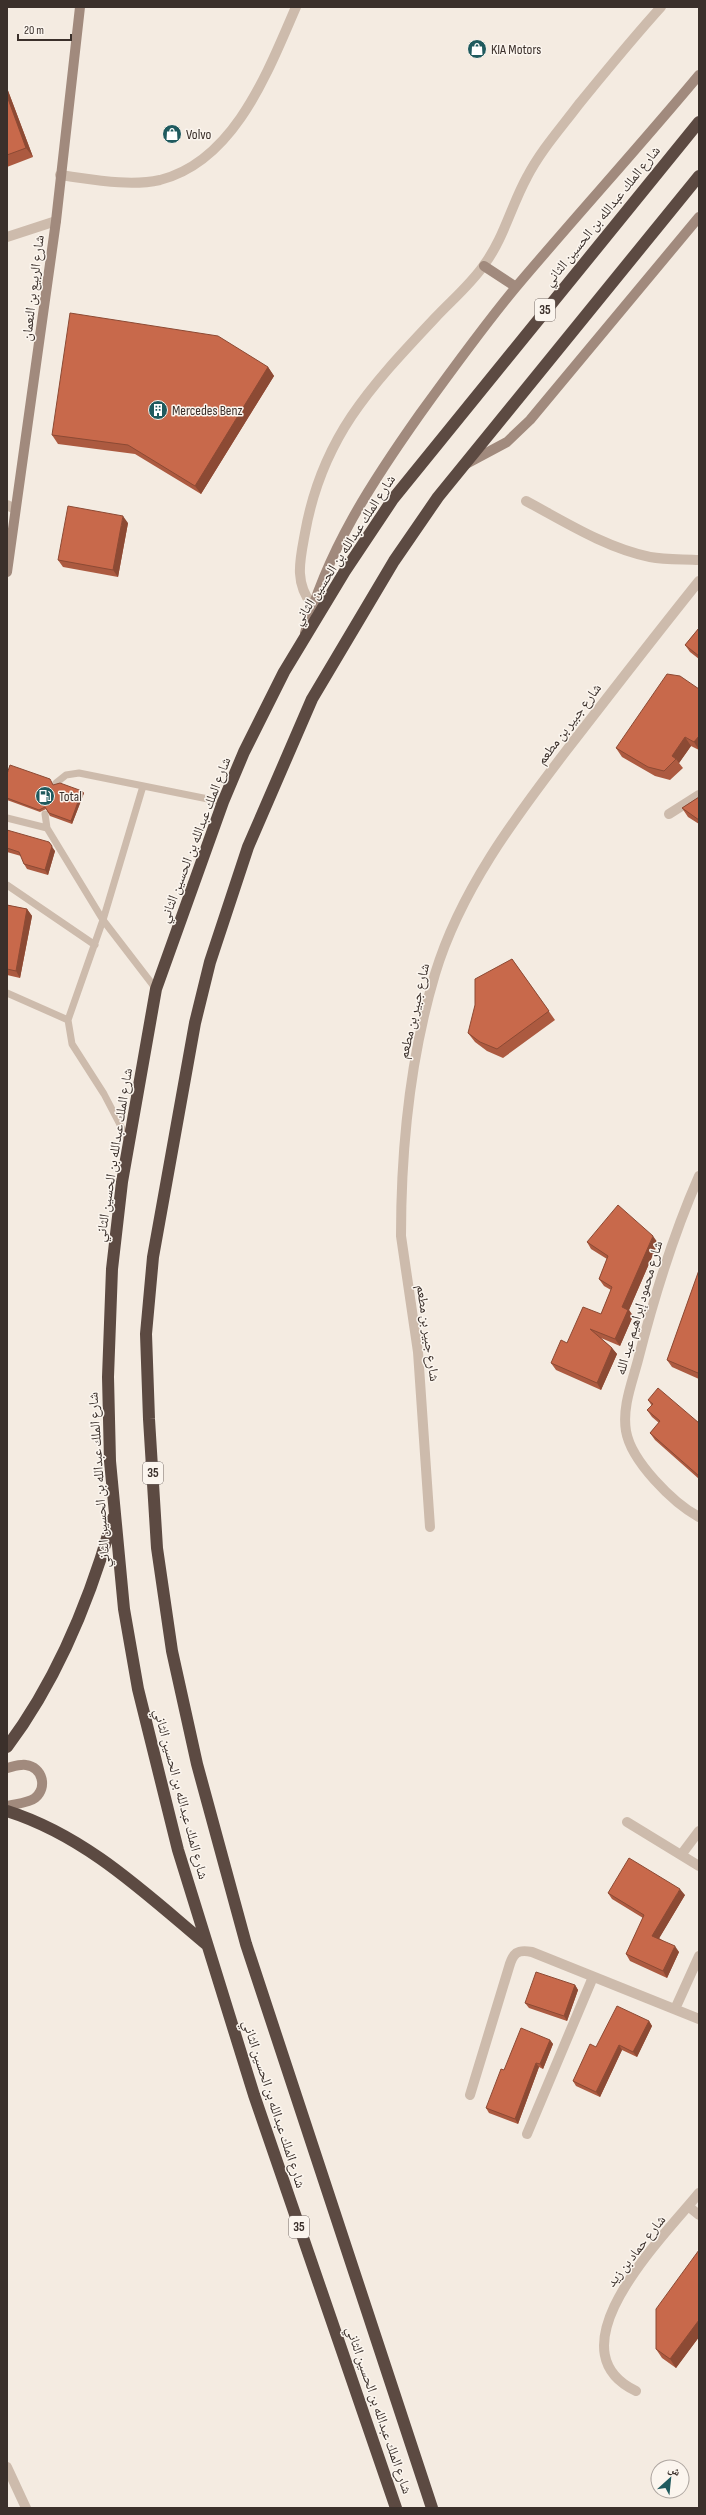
<svg xmlns="http://www.w3.org/2000/svg" width="706" height="2515" font-family="'Sofia Sans Condensed','Noto Naskh Arabic',sans-serif">
	<rect width="100%" height="100%" fill="#f4ebe1"/>
	<g fill="none" stroke-linecap="round" stroke-linejoin="round">
		<path stroke="#cdbbac" stroke-width="7" d="M56 783 66 775 79 773 223 802
			M45 814 47 828 103 920 156 989
			M7 818 47 828
			M7 885 95 945
			M7 993 68 1020
			M128 1140 104 1094 72 1044 68 1020 103 920 143 786"/>
		<path stroke="#cdbbac" stroke-width="10" d="M60 175C91 179 128 187 160 180 235 161 268 71 296 7
			M7 237 56 221
			M526 501C565 522 606 548 650 557 666 560 683 559 699 560
			M7 505 15 509
			M312 605C294 582 300 560 305 533 322 437 371 386 435 318 451 301 471 284 484 265 504 238 511 206 527 177 541 150 561 128 579 104 606 71 632 39 661 7
			M669 814 699 795
			M699 1176C673 1235 654 1297 638 1360 632 1383 622 1407 626 1431 631 1461 673 1503 699 1517
			M430 1527 418 1352 401 1236C401 1149 410 1058 435 974 460 891 514 819 566 751 610 694 654 637 699 581
			M627 1822 699 1866
			M681 1855 699 1831
			M675 2009 699 1956
			M470 2095 509 1967C513 1953 517 1949 532 1952L699 2019
			M527 2134 593 1977
			M688 2206 699 2215
			M636 2391C548 2349 666 2234 699 2193
			M7 2467 26 2508"/>
		<path stroke="#a18a7d" stroke-width="10" d="M484 266 516 287
			M464 465 507 442 530 420 699 217
			M7 572 56 221 80 7
			M305 633C326 552 372 482 420 414 451 371 482 328 516 287 576 216 639 147 699 75
			M7 1768C12 1767 20 1764 26 1765 42 1767 48 1787 35 1798 29 1803 14 1804 7 1806"/>
		<path stroke="#5c4a42" stroke-width="12" d="M7 1747C58 1679 90 1600 113 1518
			M7 1811C86 1836 145 1893 207 1945
			M396 2508 254 2095 178 1850 138 1689 124 1609 110 1461 108 1377 112 1269 122 1182 156 989 223 802 244 752 284 672 345 571 393 499 699 122
			M432 2508 246 1944 197 1764 172 1651 157 1548 149 1419 146 1334 153 1257 195 1023 210 962 248 847 312 699 394 561 438 497 699 176"/>
	</g>
	<path fill="#ac5a40" d="M7 88 33 157 7 167Z
		M268 367 274 376 201 494 135 454 58 444 52 435Z
		M128 523 118 577 63 567 58 560Z
		M699 628V659L690 652 685 645Z
		M699 689V750L691 746 679 763 683 768 670 780 655 776 622 757 616 748Z
		M7 774 51 781 53 785 82 791 84 793 72 824 50 816 46 809 40 812 7 800Z
		M699 797V824L688 817 682 808Z
		M7 830 55 851 48 875 27 869 24 864 21 856 7 852Z
		M7 905 27 909 32 916 20 978 7 975Z
		M512 959 555 1020 503 1058 487 1051 475 1042 468 1033Z
		M587 1242 658 1243 629 1310 633 1316 620 1346 601 1338 612 1348 617 1354 601 1390 556 1370 551 1363 567 1343 601 1314 611 1290 604 1286 599 1279 607 1259 591 1249Z
		M699 1271V1379L672 1367 667 1360Z
		M648 1400 699 1423V1479L655 1440 650 1433 659 1423 652 1417 647 1410 652 1406Z
		M608 1893 685 1895 659 1938 679 1952 667 1978 630 1961 626 1954 643 1918 612 1899Z
		M575 1985 578 1990 567 2021 529 2008 525 2003Z
		M649 2021 652 2026 637 2057 622 2050 600 2097 576 2086 573 2081 596 2047Z
		M550 2040 553 2044 543 2069 539 2067 518 2124 489 2113 486 2108 504 2070Z
		M699 2250V2337L676 2368 662 2358 656 2349Z"/>
	<path fill="#8c4a34" d="M7 88 33 157 26 148 7 96Z
		M268 367 274 376 201 494 195 486Z
		M123 516 128 523 118 577 113 570Z
		M699 736V750L694 742Z
		M685 737 691 746 679 763 676 759 672 756Z
		M82 791 84 793 72 824 71 821Z
		M49 842 55 851 48 875 45 870Z
		M27 909 32 916 20 978 16 971Z
		M653 1236 658 1243 629 1310 633 1316 620 1346 615 1339 622 1307Z
		M612 1348 617 1354 601 1390 597 1383Z
		M680 1889 685 1895 657 1942 652 1936Z
		M675 1946 679 1952 667 1978 663 1971Z
		M575 1985 578 1990 567 2021 564 2016Z
		M649 2021 652 2026 637 2057 633 2052Z
		M550 2040 553 2044 543 2069 540 2064Z
		M619 2045 622 2050 600 2097 596 2092Z
		M536 2063 539 2067 518 2124 515 2119Z
		M699 2320V2337L676 2368 670 2359Z"/>
	<path fill="#c8694b" stroke="#8c4a34" d="M7 96 26 148 7 155Z
		M70 313 218 336 268 367 195 486 128 445 52 435Z
		M68 506 123 516 113 570 58 560Z
		M699 628V656L685 645Z
		M667 674 680 676 699 689V736L694 742 685 737 672 756 676 759 664 771 648 767 616 748Z
		M10 765 50 779 53 785 60 783 82 791 71 821 49 813 45 807 39 810 7 798V774Z
		M699 797V820L682 808Z
		M7 830 49 842 52 846 45 870 24 864 19 852 7 848Z
		M7 905 27 909 16 971 7 969Z
		M512 959 549 1011 497 1049 480 1042 468 1033 475 1005V979Z
		M618 1205 653 1236 622 1307 628 1310 615 1339 590 1329 612 1348 597 1383 551 1363 561 1340 567 1343 583 1307 601 1314 612 1287 599 1279 608 1256 587 1242Z
		M699 1270V1370L698 1373 667 1360Z
		M658 1388 699 1423V1476L650 1433 660 1421 647 1410 653 1404 648 1400Z
		M629 1858 680 1889 652 1936 675 1946 663 1971 626 1954 644 1915 608 1893Z
		M536 1972 575 1985 564 2016 525 2003Z
		M617 2006 649 2021 633 2052 619 2045 596 2092 573 2081 590 2044 596 2047Z
		M521 2028 550 2040 540 2064 536 2063 515 2119 486 2108 501 2069 504 2070Z
		M699 2250V2320L670 2359 656 2349V2309Z"/>
	<defs>
		<symbol id="shop-disc" viewBox="-11 -11 22 22"><circle r="9.5" fill="#1f5a5e" stroke="#fbf5ee"/><path d="M-5-2.5h2.3a2.7 3.5 0 0 1 5.4 0H5L5.5 6h-11ZM-1.5-2.5h3a1.5 2.3 0 0 0-3 0Z" fill="#fff"/></symbol>
		<symbol id="building-disc" viewBox="-11 -11 22 22"><circle r="9.5" fill="#1f5a5e" stroke="#fbf5ee"/><path d="M-4-6H4V6H1V3H-1V6H-4ZM-2.5-4.3h1.7v1.8h-1.7ZM.8-4.3h1.7v1.8H.8ZM-2.5-1h1.7V.8h-1.7ZM.8-1h1.7V.8H.8Z" fill="#fff"/></symbol>
		<symbol id="fuel-disc" viewBox="-11 -11 22 22"><circle r="9.5" fill="#1f5a5e" stroke="#fbf5ee"/><path d="M-5.5-6h7V0h2V4h1.3V-2.5L3-4.5l.8-.8L6-3V5H2.5V1h-1V6h-7ZM-4.2-4.7v3.2H.2V-4.7Z" fill="#fff"/></symbol>
	</defs>
	<g fill-rule="evenodd">
		<use href="#shop-disc" x="466" y="38" width="22" height="22"/>
		<use href="#shop-disc" x="161" y="123" width="22" height="22"/>
		<use href="#building-disc" x="147" y="399" width="22" height="22"/>
		<use href="#fuel-disc" x="34" y="785" width="22" height="22"/>
	</g>
	<g text-anchor="middle" dominant-baseline="central" stroke-width="3" stroke-linejoin="round" paint-order="stroke">
		<g fill="#fbf5ee" stroke="#756b66" stroke-width="1">
			<rect x="535" y="299" width="20" height="22" rx="3"/>
			<rect x="143" y="1462" width="20" height="22" rx="3"/>
			<rect x="289" y="2216" width="20" height="22" rx="3"/>
		</g>
		<g font-size="13" font-weight="bold" fill="#3b302b">
			<text x="545" y="310">35</text>
			<text x="153" y="1473">35</text>
			<text x="299" y="2227">35</text>
		</g>
		<g font-size="14" fill="#3b302b" stroke="#fbf5ee" text-anchor="start">
			<text x="491" y="49">KIA Motors</text>
			<text x="186" y="134">Volvo</text>
			<text x="172" y="410">Mercedes Benz</text>
			<text x="59" y="796">Total</text>
		</g>
		<g font-size="14" fill="#3b302b" stroke="#fbf5ee">
			<text transform="translate(602 216) rotate(-51)">شارع الملك عبدالله بن الحسين الثاني</text>
			<text transform="translate(33 288) rotate(-83)">شارع الربيع بن النعمان</text>
			<text transform="translate(344 550) rotate(-57)">شارع الملك عبدالله بن الحسين الثاني</text>
			<text transform="translate(569 724) rotate(-53)">شارع جبير بن مطعم</text>
			<text transform="translate(195 840) rotate(-69)">شارع الملك عبدالله بن الحسين الثاني</text>
			<text transform="translate(414 1011) rotate(-77)">شارع جبير بن مطعم</text>
			<text transform="translate(114 1155) rotate(-81)">شارع الملك عبدالله بن الحسين الثاني</text>
			<text transform="translate(639 1308) rotate(-74)">شارع محمود إبراهيم عبد الله</text>
			<text transform="translate(428 1333) rotate(82)">شارع جبير بن مطعم</text>
			<text transform="translate(99 1480) rotate(-94)">شارع الملك عبدالله بن الحسين الثاني</text>
			<text transform="translate(181 1794) rotate(75)">شارع الملك عبدالله بن الحسين الثاني</text>
			<text transform="translate(274 2104) rotate(72)">شارع الملك عبدالله بن الحسين الثاني</text>
			<text transform="translate(636 2251) rotate(-52)">شارع حماد بن زيد</text>
			<text transform="translate(379 2410) rotate(71)">شارع الملك عبدالله بن الحسين الثاني</text>
		</g>
	</g>
	<rect width="706" height="2515" fill="none" stroke="#3b302b" stroke-width="16"/>
	<g transform="translate(670 2479) rotate(27)"><circle r="19" fill="#fbf5ee" stroke="#aea6a0"/>
	<path d="M0-3L7 15L0 10L-7 15Z" fill="#1f5a5e"/>
	<text y="-6" font-size="11" font-weight="bold" text-anchor="middle" fill="#3b302b">ش</text>
	</g>
	<path d="M18 34v6h53v-6" fill="none" stroke="#3b302b" stroke-width="2"/>
	<text x="24" y="34" font-size="12" fill="#3b302b" stroke="#fbf5ee" stroke-width="3" paint-order="stroke">20 m</text>
</svg>
